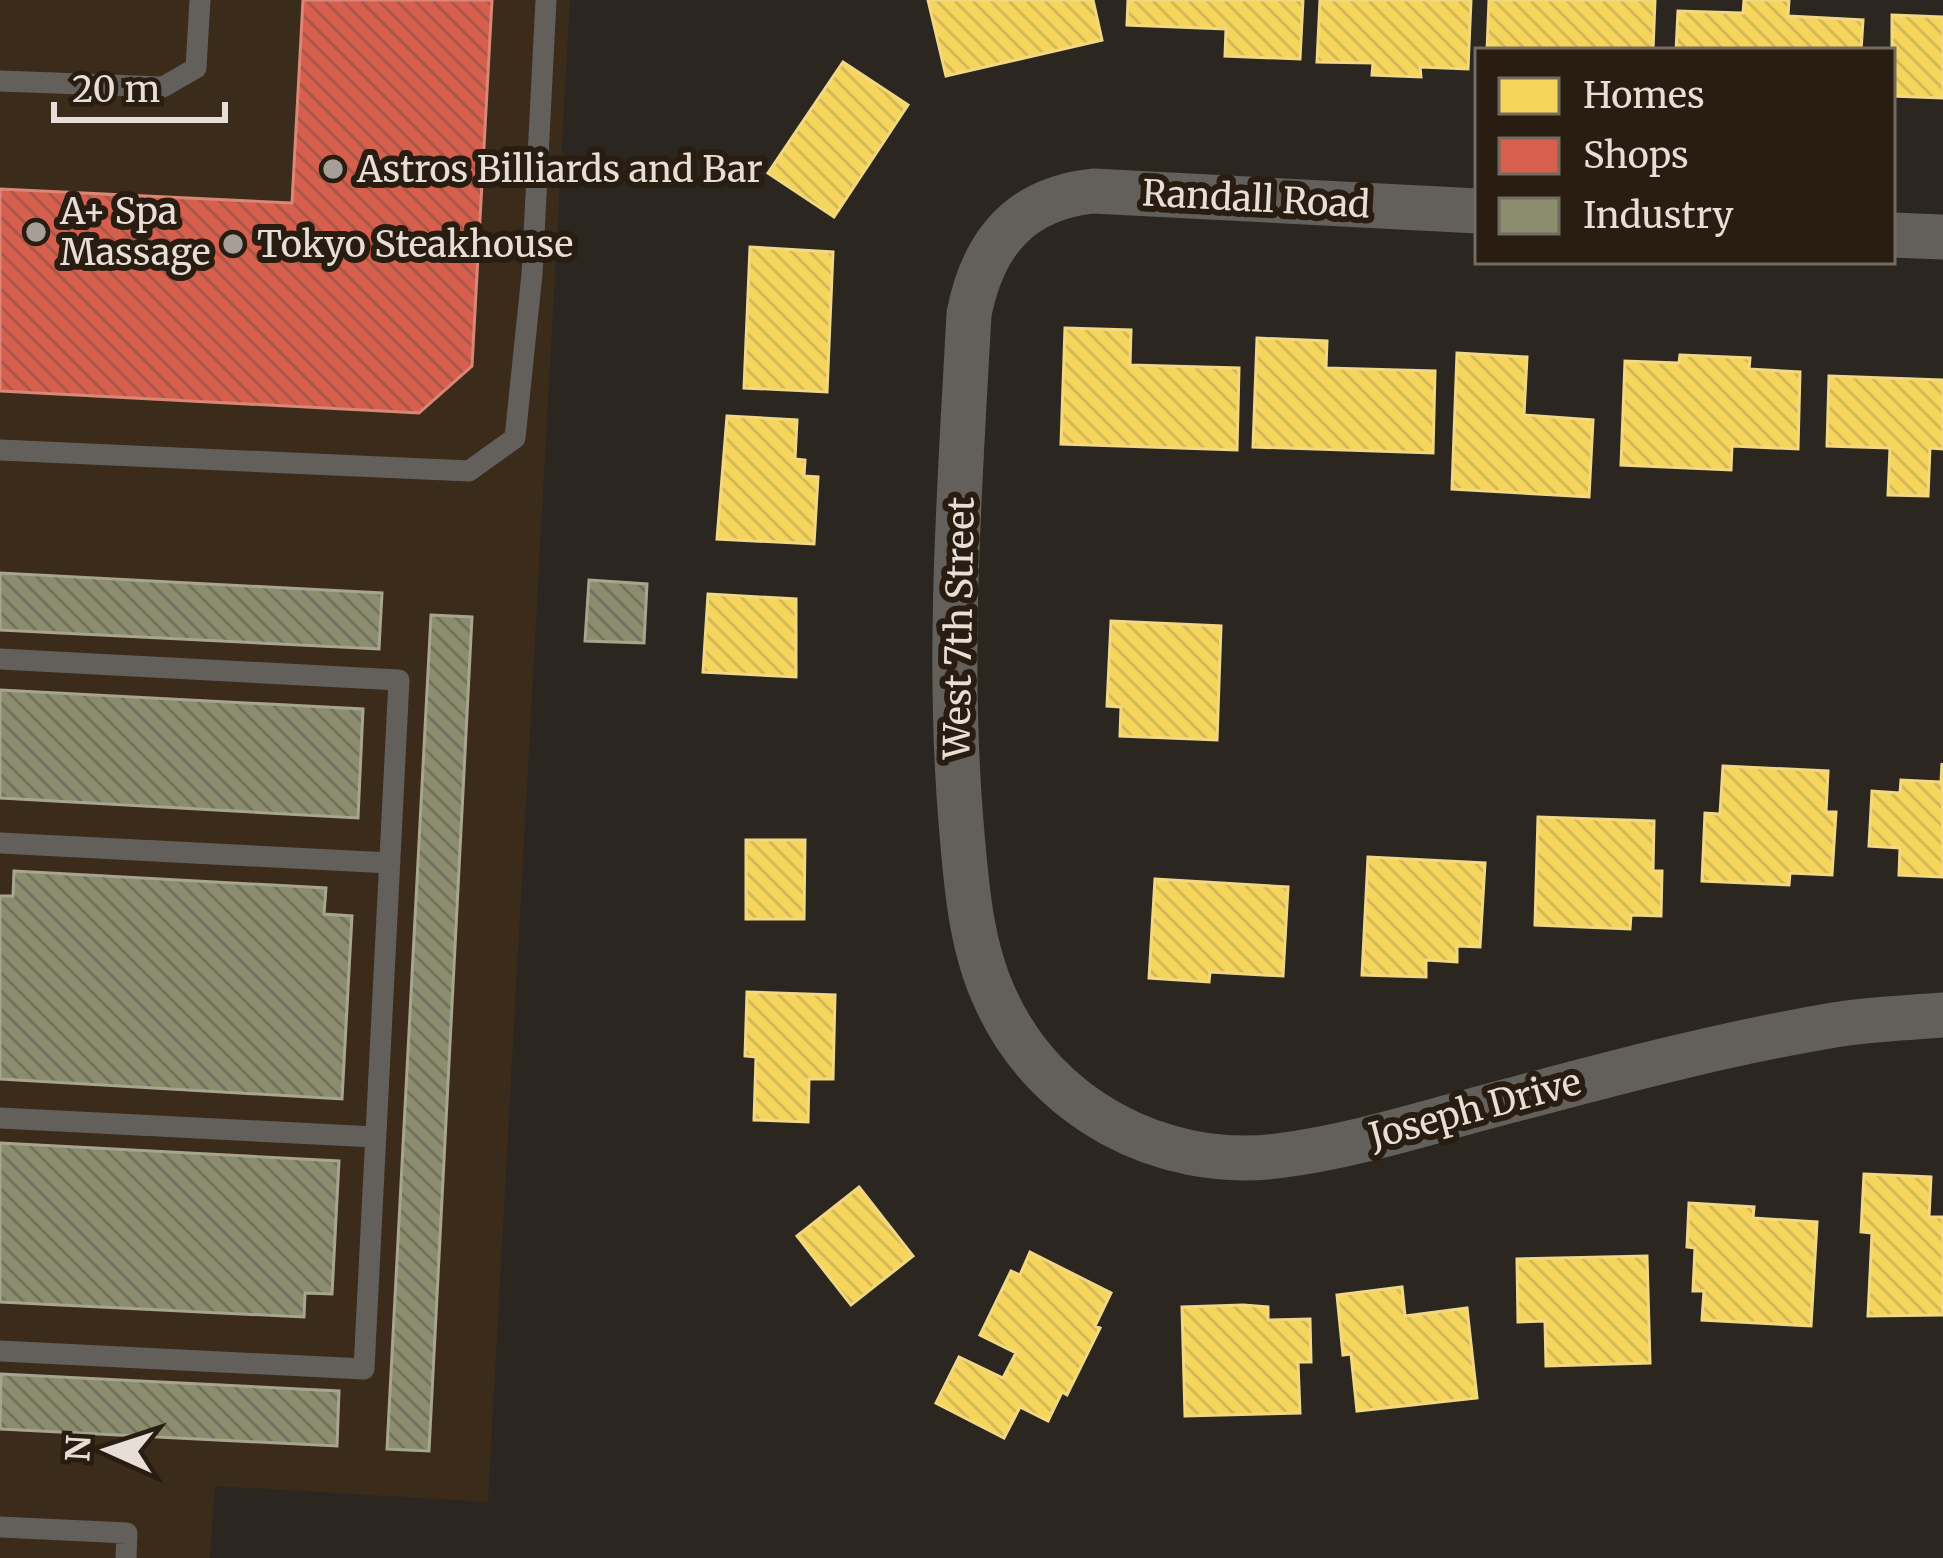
<svg xmlns="http://www.w3.org/2000/svg" width="1943" height="1558" font-family="Merriweather,serif">
	<defs>
		<pattern id="homes-back-hatch" width="6" height="6" patternUnits="userSpaceOnUse" patternTransform="scale(3)"><rect width="6" height="6" fill="#f6d55c"/><path d="M-1 5l2 2M0 0l6 6M5-1l2 2" fill="none" stroke="#d3b856"/></pattern>
		<pattern id="shops-back-hatch" width="6" height="6" patternUnits="userSpaceOnUse" patternTransform="scale(3)"><rect width="6" height="6" fill="#d6604d"/><path d="M-1 5l2 2M0 0l6 6M5-1l2 2" fill="none" stroke="#aa5749"/></pattern>
		<pattern id="industry-back-hatch" width="6" height="6" patternUnits="userSpaceOnUse" patternTransform="scale(3)"><rect width="6" height="6" fill="#8c8c6e"/><path d="M-1 5l2 2M0 0l6 6M5-1l2 2" fill="none" stroke="#73725e"/></pattern>
	</defs>
	<rect width="100%" height="100%" fill="#2c2620"/>
	<path fill="#3a2b1b" d="M0 0H570L488 1502 215 1486 210 1558H0Z"/>
	<path fill="url(#homes-back-hatch)" stroke="#f2d881" stroke-width="3" d="M928 0H1093L1102 40 946 76Z
		M1128 0H1303L1300 59 1225 56 1226 29 1127 25Z
		M1320 0H1471L1468 69 1420 67 1421 77 1372 75 1373 63 1317 62Z
		M1489 0H1655L1653 51H1487Z
		M1744 0H1789L1788 16 1863 20 1861 51H1676L1678 11 1743 13Z
		M1892 15 1943 17V98L1892 96Z
		M843 62 908 105 834 217 768 173Z
		M750 247 833 252 827 392 744 388Z
		M1065 328 1131 330 1130 365 1239 368 1237 450 1061 444Z
		M1257 338 1327 341 1326 368 1435 371 1433 453 1253 447Z
		M1457 353 1527 357 1524 415 1593 420 1589 497 1452 489Z
		M1680 355 1750 358 1749 369 1800 372 1798 449 1732 446 1731 470 1621 465 1625 361 1679 363Z
		M1829 376 1943 380V449L1930 448 1928 496 1888 495 1890 448 1827 446Z
		M727 416 797 420 795 459 805 460 804 476 818 477 814 544 717 539Z
		M708 594 796 599V677L703 672Z
		M1111 621 1221 626 1217 740 1120 736 1121 707 1107 706Z
		M1942 763 1943 877 1899 875 1900 848 1869 846 1872 791 1900 793 1901 780 1941 782Z
		M1723 766 1828 771 1826 812H1836L1832 875 1790 873 1789 885 1702 881 1705 813 1720 814Z
		M1538 817 1654 821 1653 871H1662L1661 916 1631 915 1630 929 1535 925Z
		M746 840H805L804 919H746Z
		M1368 857 1485 863 1480 947 1457 946V962L1426 960V977L1362 975Z
		M1155 879 1288 887 1283 976 1210 972 1209 982 1149 978Z
		M747 992 835 995 833 1079H809L808 1122 754 1120 756 1057 745 1056Z
		M1864 1174 1931 1177 1929 1217H1943V1315L1868 1316 1872 1233 1861 1232Z
		M859 1187 913 1256 851 1305 797 1236Z
		M1689 1203 1754 1207 1753 1218 1817 1222 1811 1326 1702 1320 1704 1291H1693L1695 1248 1687 1247Z
		M1030 1252 1111 1293 1095 1326 1100 1328 1067 1395 1062 1392 1048 1421 1020 1407 1004 1438 936 1403 959 1357 1003 1378 1016 1353 980 1335 1011 1271 1020 1275Z
		M1647 1256 1650 1363 1546 1366 1545 1321 1518 1322 1517 1259Z
		M1402 1287 1405 1316 1467 1308 1477 1398 1357 1411 1351 1354 1343 1355 1337 1295Z
		M1243 1305 1268 1307V1320L1310 1319 1311 1362H1298L1300 1413 1185 1416 1182 1307Z"/>
	<path fill="url(#shops-back-hatch)" stroke="#db8676" stroke-width="3" d="M303 0H492L472 366 419 413 0 391V189L292 203Z"/>
	<path fill="url(#industry-back-hatch)" stroke="#a7a58e" stroke-width="3" d="M0 573 382 593 379 649 0 630Z
		M589 580 647 584 644 643 585 641Z
		M431 615 472 617 429 1451 387 1449Z
		M0 690 363 709 358 818 0 798Z
		M14 871 326 888 324 914 352 916 342 1099 0 1079V896H13Z
		M0 1143 339 1161 332 1294 305 1293 304 1317 0 1302Z
		M1 1374 339 1391 337 1446 0 1429Z"/>
	<g fill="none" stroke-linecap="round" stroke-linejoin="round">
		<path stroke="#63605c" stroke-width="21" d="M0 81 163 87 196 68 200 0
			M0 450 469 471 515 438 532 274 546 0
			M0 659 399 680 364 1369 0 1351
			M0 843 390 863
			M0 1118 375 1137
			M0 1527 127 1533 126 1558"/>
		<path stroke="#63605c" stroke-width="45" d="M1478 211 1093 191C1019 199 983 243 969 314 960 483 947 653 961 822 966 881 970 945 996 1000 1045 1108 1161 1170 1277 1156 1358 1146 1437 1119 1516 1099 1621 1071 1727 1043 1834 1025 1870 1019 1907 1018 1943 1015
			M1892 235 1943 237"/>
	</g>
	<g fill="#a69e97" stroke="#281d10" stroke-width="4.5">
		<circle cx="333" cy="169" r="12"/>
		<circle cx="36" cy="232" r="12"/>
		<circle cx="233" cy="244" r="12"/>
	</g>
	<g text-anchor="middle" dominant-baseline="central" stroke-width="12" stroke-linejoin="round" paint-order="stroke">
		<g font-size="36" fill="#e7dfd7" stroke="#281d10" text-anchor="start">
			<text x="357" y="169">Astros Billiards and Bar</text>
			<text x="60" y="211">A+ Spa<tspan x="60" dy="41">Massage</tspan></text>
			<text x="257" y="244">Tokyo Steakhouse</text>
		</g>
		<g font-size="36" fill="#e7dfd7" stroke="#281d10">
			<text transform="translate(1256 199) rotate(3)">Randall Road</text>
			<text transform="translate(959 628) rotate(-89)">West 7th Street</text>
			<text transform="translate(1475 1109) rotate(-15)">Joseph Drive</text>
		</g>
	</g>
	<rect x="1475" y="48" width="420" height="216" fill="#281d10" stroke="#746b60" stroke-width="3"/>
	<rect x="1499" y="78" width="60" height="36" fill="#f6d55c" stroke="#746b60" stroke-width="3"/>
	<text x="1583" y="108" font-size="36" fill="#e7dfd7">Homes</text>
	<rect x="1499" y="138" width="60" height="36" fill="#d6604d" stroke="#746b60" stroke-width="3"/>
	<text x="1583" y="168" font-size="36" fill="#e7dfd7">Shops</text>
	<rect x="1499" y="198" width="60" height="36" fill="#8c8c6e" stroke="#746b60" stroke-width="3"/>
	<text x="1583" y="228" font-size="36" fill="#e7dfd7">Industry</text>
	<g transform="translate(108 1450) rotate(273)" stroke="#281d10" stroke-width="9" paint-order="stroke">
	<path d="M0-9L21 45L0 30L-21 45Z" fill="#e7dfd7"/>
	<text y="-18" font-size="33" font-weight="bold" text-anchor="middle" fill="#e7dfd7">N</text>
	</g>
	<path d="M54 102v18h171v-18" fill="none" stroke="#e7dfd7" stroke-width="6"/>
	<text x="72" y="102" font-size="36" fill="#e7dfd7" stroke="#281d10" stroke-width="9" paint-order="stroke">20 m</text>
</svg>
